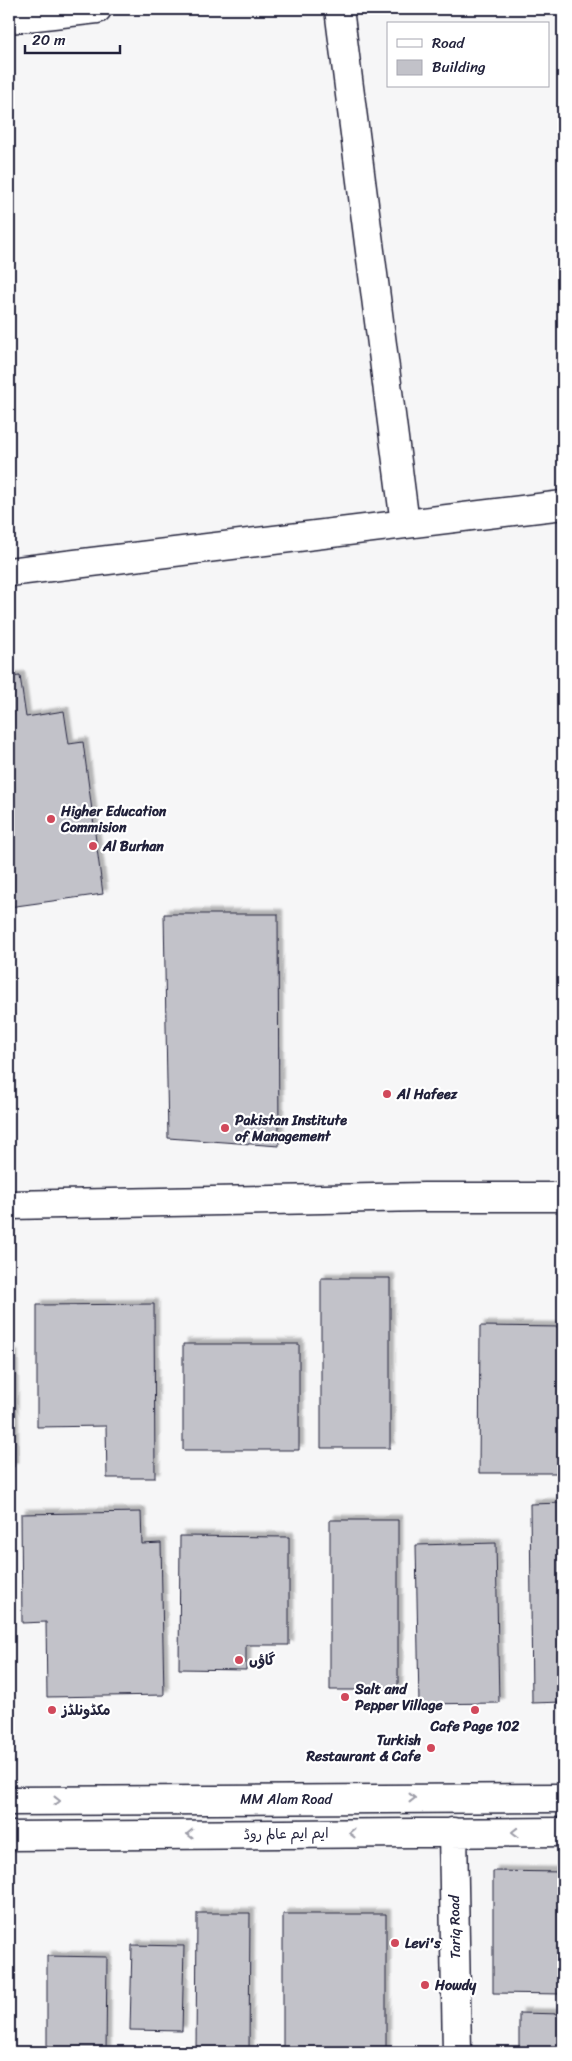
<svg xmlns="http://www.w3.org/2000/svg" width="572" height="2061" font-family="Sriracha,'Playpen Sans Arabic',sans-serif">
	<defs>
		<filter id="shadow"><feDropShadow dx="4.5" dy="-4.5" stdDeviation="1" flood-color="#0004"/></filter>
	</defs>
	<rect width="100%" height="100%" fill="#f6f6f7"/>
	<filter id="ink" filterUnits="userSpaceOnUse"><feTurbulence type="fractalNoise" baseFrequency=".02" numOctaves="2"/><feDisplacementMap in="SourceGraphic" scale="10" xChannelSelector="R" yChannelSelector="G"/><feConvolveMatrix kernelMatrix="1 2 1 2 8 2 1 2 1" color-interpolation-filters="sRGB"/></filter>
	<g filter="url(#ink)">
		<path fill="#c2c2c9" stroke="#22223b" filter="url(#shadow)" d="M20 676 26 717 64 711 69 744 83 742 103 894 9 907V677Z
			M164 914H278L279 1146 168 1138Z
			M321 1278H390V1448H321Z
			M154 1304 155 1478H107L106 1426 37 1427V1305Z
			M480 1326 563 1327V1473H479Z
			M183 1344H299V1450H183Z
			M13 1354 14 1467 9 1468V1355Z
			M563 1503V1702L532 1703 530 1504Z
			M141 1512 142 1544 161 1543 164 1695 47 1697 46 1622 22 1623 21 1514Z
			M330 1520H398V1690H330Z
			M180 1536 289 1537V1645H246V1670L179 1669Z
			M496 1543 499 1703 419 1704 416 1545Z
			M493 1871 563 1872V1994L493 1993Z
			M197 1913H250L249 2052H196Z
			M283 1914H386V2052H283Z
			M132 1945 184 1946 182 2031 130 2030Z
			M47 1956 107 1957 106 2052H47Z
			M519 2013 563 2014V2052H519Z"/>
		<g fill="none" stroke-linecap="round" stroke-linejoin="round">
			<defs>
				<path id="minor" d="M339 9 405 524
					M9 19 97 9
					M9 572 563 505
					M9 1205 424 1197H563
					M9 1801 563 1798
					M453 1832 457 2052
					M9 1836 563 1832"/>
			</defs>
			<use href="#minor" stroke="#22223b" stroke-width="31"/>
			<use href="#minor" stroke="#fff" stroke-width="28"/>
		</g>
		<defs><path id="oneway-chevron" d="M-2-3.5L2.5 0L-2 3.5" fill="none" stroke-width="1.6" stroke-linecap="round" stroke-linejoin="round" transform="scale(1.25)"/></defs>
		<g stroke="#9c9ca7">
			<use href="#oneway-chevron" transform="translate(412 1798)"/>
			<use href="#oneway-chevron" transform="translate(57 1801)"/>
			<use href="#oneway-chevron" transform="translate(515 1832) rotate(180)"/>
			<use href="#oneway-chevron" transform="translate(352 1833) rotate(179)"/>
			<use href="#oneway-chevron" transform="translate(190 1834) rotate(179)"/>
		</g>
	</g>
	<g fill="#d1495b" stroke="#fff" stroke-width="2">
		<circle cx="51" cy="819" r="5"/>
		<circle cx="93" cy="846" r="5"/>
		<circle cx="387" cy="1094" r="5"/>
		<circle cx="225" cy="1128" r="5"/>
		<circle cx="239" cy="1660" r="5"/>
		<circle cx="345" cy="1697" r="5"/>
		<circle cx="52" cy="1710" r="5"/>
		<circle cx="475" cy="1710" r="5"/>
		<circle cx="431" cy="1748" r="5"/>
		<circle cx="395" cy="1943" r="5"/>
		<circle cx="425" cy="1985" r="5"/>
	</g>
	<g text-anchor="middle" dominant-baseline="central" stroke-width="4.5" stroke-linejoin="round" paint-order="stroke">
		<g font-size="14" font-weight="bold" fill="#22223b" stroke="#fff" text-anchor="start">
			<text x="61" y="811">Higher Education<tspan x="61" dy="16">Commision</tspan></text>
			<text x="103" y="846">Al Burhan</text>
			<text x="397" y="1094">Al Hafeez</text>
			<text x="235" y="1120">Pakistan Institute<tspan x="235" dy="16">of Management</tspan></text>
			<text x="249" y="1660">گاؤں</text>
			<text x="355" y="1689">Salt and<tspan x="355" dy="16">Pepper Village</tspan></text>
			<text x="62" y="1710">مکڈونلڈز</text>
			<text x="475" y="1726" text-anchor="middle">Cafe Page 102</text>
			<text x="421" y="1740" text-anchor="end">Turkish<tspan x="421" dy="16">Restaurant &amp; Cafe</tspan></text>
			<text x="405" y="1943">Levi's</text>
			<text x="435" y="1985">Howdy</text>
		</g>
		<g font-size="14" fill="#22223b" stroke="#fff">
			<text x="286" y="1799">MM Alam Road</text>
			<text transform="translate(286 1834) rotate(-1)">ایم ایم عالم روڈ</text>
			<text transform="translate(455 1927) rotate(-91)">Tariq Road</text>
		</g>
	</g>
	<rect width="572" height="2061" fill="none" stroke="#fff" stroke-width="30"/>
	<rect x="15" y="15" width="542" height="2031" fill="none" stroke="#22223b" stroke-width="2" filter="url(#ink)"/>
	<rect x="387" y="22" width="162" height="65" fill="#ffffff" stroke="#a7a7b1"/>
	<rect x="397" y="39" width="25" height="8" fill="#ffffff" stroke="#a7a7b1"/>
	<text x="432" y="48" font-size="15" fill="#22223b">Road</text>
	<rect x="397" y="60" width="25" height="15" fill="#c2c2c9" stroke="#a7a7b1"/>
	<text x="432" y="72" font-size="15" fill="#22223b">Building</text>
	<path d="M25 45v8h95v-8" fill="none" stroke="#22223b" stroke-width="2.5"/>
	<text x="32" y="45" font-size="15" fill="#22223b" stroke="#ffffff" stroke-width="4" paint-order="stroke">20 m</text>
</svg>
